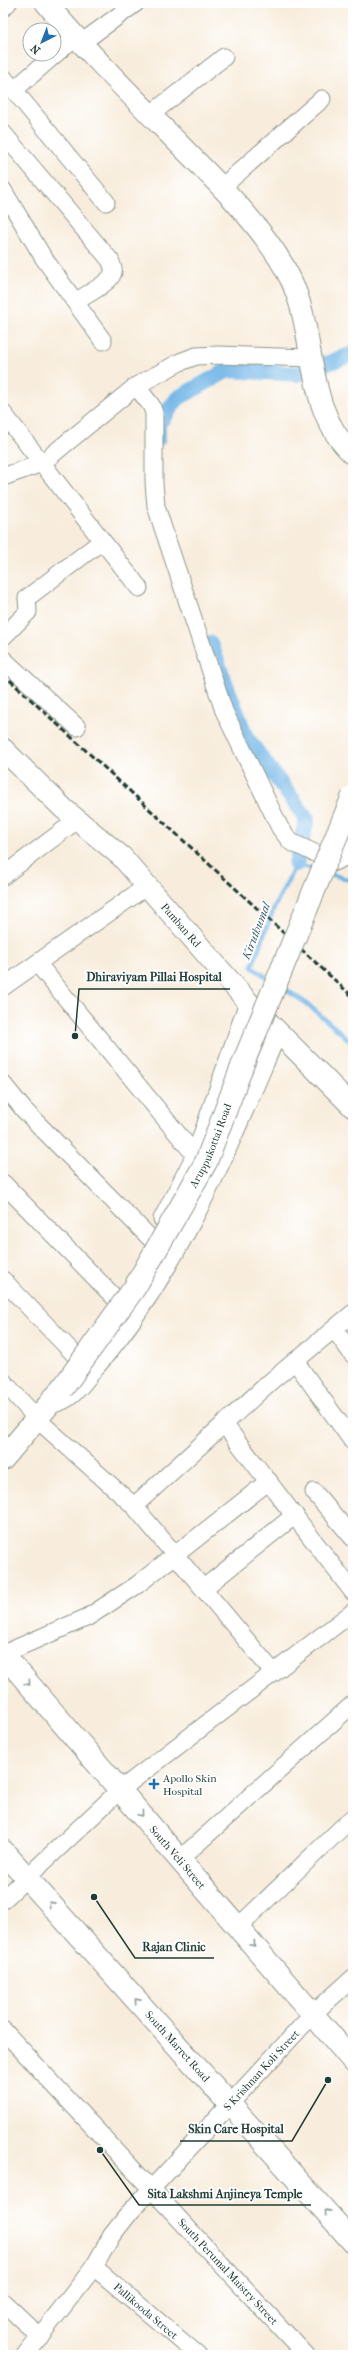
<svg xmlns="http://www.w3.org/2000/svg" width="356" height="2358" font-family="'IM FELL French Canon',serif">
	<rect width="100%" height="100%" fill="#fff"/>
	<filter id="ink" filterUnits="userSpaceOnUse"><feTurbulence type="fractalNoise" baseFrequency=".025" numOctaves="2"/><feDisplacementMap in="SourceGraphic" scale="8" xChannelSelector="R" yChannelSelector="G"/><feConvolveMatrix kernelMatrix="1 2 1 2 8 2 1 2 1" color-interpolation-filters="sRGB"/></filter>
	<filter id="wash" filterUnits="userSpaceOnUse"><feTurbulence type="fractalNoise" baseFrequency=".012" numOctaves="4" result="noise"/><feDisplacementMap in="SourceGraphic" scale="16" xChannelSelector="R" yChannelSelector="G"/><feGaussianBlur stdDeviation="0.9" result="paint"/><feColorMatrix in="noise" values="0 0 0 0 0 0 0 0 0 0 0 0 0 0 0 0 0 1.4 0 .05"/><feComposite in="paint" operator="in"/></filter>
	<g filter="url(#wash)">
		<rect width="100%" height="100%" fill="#f8eddc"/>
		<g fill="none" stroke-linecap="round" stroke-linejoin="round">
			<path stroke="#71b6e7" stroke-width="4.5" d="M327 873 353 881
				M271 980 252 967 274 908 296 864 316 870
				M280 986 306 1003 353 1043"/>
			<path stroke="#71b6e7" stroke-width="16" d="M158 438V424L178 398 228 370 298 374 353 354
				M210 643 246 737 307 819 296 864"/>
		</g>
	</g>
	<g filter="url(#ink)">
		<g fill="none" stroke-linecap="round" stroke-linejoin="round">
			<defs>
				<g id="minor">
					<path d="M3 8 8 3"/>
					<path d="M81 43 136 3"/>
					<path d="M3 77 106 202"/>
					<path d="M14 90 75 37"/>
					<path d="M151 114 224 57"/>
					<path d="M3 133 110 260C112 265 115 270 112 275 108 284 84 296 75 302"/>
					<path d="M222 187 322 99"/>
					<path d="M3 190 43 257 103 341"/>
					<path d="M136 386 151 405 154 413V483L156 506 162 525 224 711 280 828 291 842 334 862 341 859 353 831"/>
					<path d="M3 413 139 588"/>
					<path d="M3 477 42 463 136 386 180 362 196 356 218 355 311 358"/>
					<path d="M3 637 28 612 27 598 102 541"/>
					<path d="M3 659 77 727"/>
					<path d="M3 876 77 820"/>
					<path d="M37 963 195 1155"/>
					<path d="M3 987 147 886"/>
					<path d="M3 1084 24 1110 151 1239"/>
					<path d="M3 1183 115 1298"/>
					<path d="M162 1219 195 1155 248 1002"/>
					<path d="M3 1280 75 1355"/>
					<path d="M334 1329 353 1355"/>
					<path d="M295 1361 353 1442"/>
					<path d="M3 1381 38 1420 134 1506"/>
					<path d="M50 1398V1404C72 1403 84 1381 97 1366 182 1266 227 1151 278 1033"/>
					<path d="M224 1424 353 1592"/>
					<path d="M314 1492 353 1538"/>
					<path d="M204 1588 295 1515"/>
					<path d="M3 1654 88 1617 137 1585 269 1481"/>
					<path d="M274 1673 134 1506 270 1382 353 1313"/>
					<path d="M180 1859 353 1704"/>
					<path d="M3 1900 120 1790 353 1612"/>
					<path d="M238 1927 353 1817"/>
					<path id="s1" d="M3 2030 306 2355"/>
					<path id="s2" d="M94 2267 198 2355"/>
					<path d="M3 2302 40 2337"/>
					<path id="s3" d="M25 2355 94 2267 112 2235 131 2211 313 2014 353 1978"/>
				</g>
				<g id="tertiary">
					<path d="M46 3C90 55 139 103 187 152 223 188 268 233 290 278 318 334 303 409 353 454"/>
					<path id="s4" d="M3 749 64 809 122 857 248 1002 353 1107"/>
				</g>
				<g id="primary">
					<path d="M3 1459 62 1389"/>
					<path id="s5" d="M3 1654 353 2061"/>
					<path id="s6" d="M3 1851 353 2242"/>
				</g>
			</defs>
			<use href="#minor" stroke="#8c9588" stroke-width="19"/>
			<use href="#tertiary" stroke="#8c9588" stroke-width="23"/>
			<use href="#primary" stroke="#8c9588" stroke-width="24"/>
			<use href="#minor" stroke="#fff" stroke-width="17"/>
			<use href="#tertiary" stroke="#fff" stroke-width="21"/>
			<use href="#primary" stroke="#fff" stroke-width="22"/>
			<path stroke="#1f3d34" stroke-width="3" stroke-dasharray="6 3" stroke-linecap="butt" d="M3 674 353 997"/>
			<defs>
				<g id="primary-bridge">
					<path id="s7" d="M62 1389 135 1287 206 1162 246 1056 353 796"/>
				</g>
			</defs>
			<use href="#primary-bridge" stroke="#8c9588" stroke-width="24" stroke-linecap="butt"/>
			<use href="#primary-bridge" stroke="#fff" stroke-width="22"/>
		</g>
		<defs><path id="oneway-chevron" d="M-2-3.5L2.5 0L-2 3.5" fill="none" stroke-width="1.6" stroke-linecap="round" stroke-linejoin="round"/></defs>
		<g stroke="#8f9e9a">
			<use href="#oneway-chevron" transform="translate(28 1683) rotate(49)"/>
			<use href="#oneway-chevron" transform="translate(141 1814) rotate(49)"/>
			<use href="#oneway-chevron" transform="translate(51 1904) rotate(-132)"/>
			<use href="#oneway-chevron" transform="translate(253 1944) rotate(49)"/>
			<use href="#oneway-chevron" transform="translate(137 2001) rotate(-132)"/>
			<use href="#oneway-chevron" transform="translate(327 2212) rotate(-132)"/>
		</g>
	</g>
	<path fill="#1f6fb2" stroke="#fff" stroke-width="1.5" d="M152 1778h4v4h4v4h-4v4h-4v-4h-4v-4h4z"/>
	<g text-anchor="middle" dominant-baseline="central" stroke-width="4" stroke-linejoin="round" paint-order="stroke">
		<g font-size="11" fill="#1f3d34" stroke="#fff">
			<text stroke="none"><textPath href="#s4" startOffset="251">Pamban Rd</textPath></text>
			<text stroke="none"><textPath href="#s7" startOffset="286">Aruppukottai Road</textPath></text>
			<text stroke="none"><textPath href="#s5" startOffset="268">South Veli Street</textPath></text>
			<text stroke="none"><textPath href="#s6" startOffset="262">South Marret Road</textPath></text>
			<text stroke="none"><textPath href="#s3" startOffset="371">S Krishnan Koli Street</textPath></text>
			<text stroke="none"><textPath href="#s1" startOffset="330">South Perumal Maistry Street</textPath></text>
			<text stroke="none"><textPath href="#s2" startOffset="68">Pallikooda Street</textPath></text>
		</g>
		<g font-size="11" fill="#1f3d34" stroke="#fff" text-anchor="start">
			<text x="163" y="1778">Apollo Skin<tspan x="163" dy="13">Hospital</tspan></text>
		</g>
		<g font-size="12" font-style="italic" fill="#38616a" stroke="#fff">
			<text transform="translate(256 931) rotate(-69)">Kiruthumal</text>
		</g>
	</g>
	<path fill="none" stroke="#1f3d34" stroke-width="1.5" d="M75 1036L79 989H230M94 1897L135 1958H214M328 2080L292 2141H180M100 2150L139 2205H311"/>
	<g fill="#1f3d34" stroke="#fff" stroke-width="1.5">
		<circle cx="75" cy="1036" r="4"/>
		<circle cx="94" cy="1897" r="4"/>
		<circle cx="328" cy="2080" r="4"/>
		<circle cx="100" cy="2150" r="4"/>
	</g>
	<g font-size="12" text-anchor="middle" font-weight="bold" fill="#1f3d34" stroke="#fff" stroke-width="4" stroke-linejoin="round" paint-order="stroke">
		<text x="154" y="981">Dhiraviyam Pillai Hospital</text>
		<text x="174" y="1951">Rajan Clinic</text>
		<text x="236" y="2133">Skin Care Hospital</text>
		<text x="225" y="2198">Sita Lakshmi Anjineya Temple</text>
	</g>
	<rect width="356" height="2358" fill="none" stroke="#fff" stroke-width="16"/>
	<g transform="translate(42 42) rotate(222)"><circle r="19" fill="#ffffff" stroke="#a5b1ae"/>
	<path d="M0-3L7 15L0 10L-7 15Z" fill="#1f6fb2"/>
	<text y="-6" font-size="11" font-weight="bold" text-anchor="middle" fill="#1f3d34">N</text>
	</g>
</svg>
